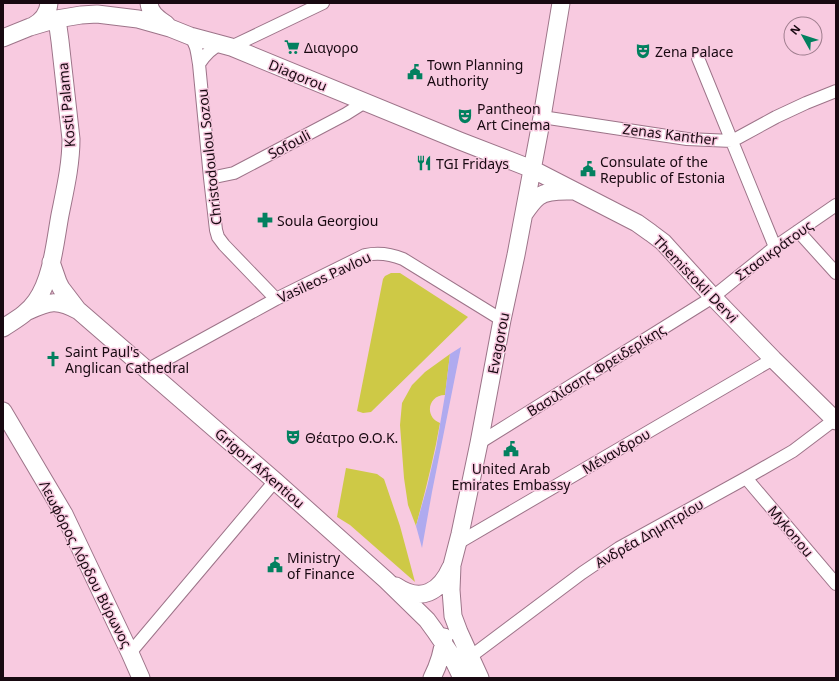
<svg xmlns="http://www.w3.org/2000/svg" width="839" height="681" font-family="'Noto Sans',sans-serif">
	<rect width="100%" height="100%" fill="#f8cae0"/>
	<path fill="#cec946" d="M391 273H400L468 317 371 412 363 413 357 411 383 279 385 276Z
		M450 354 445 395C428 395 424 417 440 423 434 458 425 492 416 526L408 505 404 478 400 425 402 403 412 385 425 372Z
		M346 468 377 474 384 479 400 526 415 582 350 525 337 517Z"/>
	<path fill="#afaaef" d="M461 347 432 492 422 548 416 526 427 487 436 448 445 395 450 354Z"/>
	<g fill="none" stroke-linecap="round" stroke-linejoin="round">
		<defs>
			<path id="street" d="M190 36C197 45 197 53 199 64L210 178 216 230 218 237 224 245 276 299
				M231 47 323 3
				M698 58 775 247
				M199 64C205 55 211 48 221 44
				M542 117 687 139 732 141 776 117 806 103 836 91
				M210 178 234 173 346 114 365 102
				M798 231 836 273
				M147 370 276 299 365 255C379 252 391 254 403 259L502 320
				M479 443 713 297 775 247 836 205
				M746 478 836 584
				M458 543 773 359
				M130 653 275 481
				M470 657 582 573 619 548 746 478 793 451 834 420"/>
			<path id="secondary" d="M149 3C150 14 159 19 167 25
				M33 26C42 21 48 14 49 3
				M3 38 30 27 57 19 81 15 97 14 138 19 170 28 190 36 231 47 460 141 532 169 637 223 651 233 663 242 713 297 773 359 836 421
				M524 214C528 208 533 201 538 197 547 190 562 191 572 191
				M51 262 58 282 61 288 77 309
				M28 311C50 301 57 299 79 311L275 481 386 580 427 620 435 631 450 653 462 678
				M3 328C15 320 28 313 36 301 52 279 55 242 60 215 65 190 71 165 71 139L60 41 57 19
				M3 411 64 514 130 653 141 678
				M396 586C421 603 440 592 451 567
				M432 678C438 666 443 651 444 637
				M480 678 459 632 453 616 451 590 452 565 460 534 479 443 502 320 516 255 542 117 561 3"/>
		</defs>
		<use href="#street" stroke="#9d7489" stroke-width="14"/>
		<use href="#secondary" stroke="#9d7489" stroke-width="19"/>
		<use href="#street" stroke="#fff" stroke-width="12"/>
		<use href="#secondary" stroke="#fff" stroke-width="17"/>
	</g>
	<defs>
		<symbol id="supermarket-bare" viewBox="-9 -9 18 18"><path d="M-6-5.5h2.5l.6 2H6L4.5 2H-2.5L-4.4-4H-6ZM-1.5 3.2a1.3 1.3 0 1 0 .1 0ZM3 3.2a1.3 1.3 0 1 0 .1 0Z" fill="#02805f" stroke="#f8cae0" stroke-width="2.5" paint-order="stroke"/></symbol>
		<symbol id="theatre-bare" viewBox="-9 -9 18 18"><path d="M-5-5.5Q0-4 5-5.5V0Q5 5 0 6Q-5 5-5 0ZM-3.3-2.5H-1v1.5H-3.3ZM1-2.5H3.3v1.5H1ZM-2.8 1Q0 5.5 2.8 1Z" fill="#02805f" stroke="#f8cae0" stroke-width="2.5" paint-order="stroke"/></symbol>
		<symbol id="civic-bare" viewBox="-9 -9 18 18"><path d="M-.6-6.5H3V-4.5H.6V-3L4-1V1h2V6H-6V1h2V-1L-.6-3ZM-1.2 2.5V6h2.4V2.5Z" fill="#02805f" stroke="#f8cae0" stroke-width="2.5" paint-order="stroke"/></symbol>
		<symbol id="restaurant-bare" viewBox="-9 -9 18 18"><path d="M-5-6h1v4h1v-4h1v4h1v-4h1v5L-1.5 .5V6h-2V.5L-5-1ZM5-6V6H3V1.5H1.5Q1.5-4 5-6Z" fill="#02805f" stroke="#f8cae0" stroke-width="2.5" paint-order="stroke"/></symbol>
		<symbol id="pharmacy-bare" viewBox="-9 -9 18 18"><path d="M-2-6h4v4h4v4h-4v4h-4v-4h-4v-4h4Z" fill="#02805f" stroke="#f8cae0" stroke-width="2.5" paint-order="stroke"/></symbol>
		<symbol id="church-bare" viewBox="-9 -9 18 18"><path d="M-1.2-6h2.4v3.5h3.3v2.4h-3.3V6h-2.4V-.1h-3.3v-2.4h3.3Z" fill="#02805f" stroke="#f8cae0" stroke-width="2.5" paint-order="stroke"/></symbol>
	</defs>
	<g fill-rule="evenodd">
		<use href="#supermarket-bare" x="281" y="36" width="22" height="22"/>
		<use href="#theatre-bare" x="632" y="40" width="22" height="22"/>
		<use href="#civic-bare" x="404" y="61" width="22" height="22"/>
		<use href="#theatre-bare" x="454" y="105" width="22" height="22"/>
		<use href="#restaurant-bare" x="413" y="152" width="22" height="22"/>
		<use href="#civic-bare" x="577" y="158" width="22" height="22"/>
		<use href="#pharmacy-bare" x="254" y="209" width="22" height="22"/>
		<use href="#church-bare" x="42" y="348" width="22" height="22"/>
		<use href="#theatre-bare" x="282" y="426" width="22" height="22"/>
		<use href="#civic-bare" x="500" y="438" width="22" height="22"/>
		<use href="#civic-bare" x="264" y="554" width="22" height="22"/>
	</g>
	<g text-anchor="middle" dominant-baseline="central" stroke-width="3" stroke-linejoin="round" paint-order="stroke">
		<g font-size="14" fill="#180911" stroke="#f8cae0" text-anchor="start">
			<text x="304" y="47">Διαγορο</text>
			<text x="655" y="51">Zena Palace</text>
			<text x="427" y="64">Town Planning<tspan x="427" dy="16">Authority</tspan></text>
			<text x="477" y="108">Pantheon<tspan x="477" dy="16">Art Cinema</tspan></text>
			<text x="600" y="161">Consulate of the<tspan x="600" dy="16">Republic of Estonia</tspan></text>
			<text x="436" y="163">TGI Fridays</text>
			<text x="277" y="220">Soula Georgiou</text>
			<text x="65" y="351">Saint Paul's<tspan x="65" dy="16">Anglican Cathedral</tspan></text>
			<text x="305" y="437">Θέατρο Θ.Ο.Κ.</text>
			<text x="511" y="468" text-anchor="middle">United Arab<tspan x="511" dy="16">Emirates Embassy</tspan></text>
			<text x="287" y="557">Ministry<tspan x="287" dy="16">of Finance</tspan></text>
		</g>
		<g font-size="14" fill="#180911" stroke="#f8cae0">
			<text transform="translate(298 75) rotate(22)">Diagorou</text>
			<text transform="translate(66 105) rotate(-95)">Kosti Palama</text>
			<text transform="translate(670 134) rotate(7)">Zenas Kanther</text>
			<text transform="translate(289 144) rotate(-28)">Sofouli</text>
			<text transform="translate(209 157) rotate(-96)">Christodoulou Sozou</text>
			<text transform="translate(774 250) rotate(-36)">Στασικράτους</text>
			<text transform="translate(324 277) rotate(-25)">Vasileos Pavlou</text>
			<text transform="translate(696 279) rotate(46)">Themistokli Dervi</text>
			<text transform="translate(498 343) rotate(-79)">Evagorou</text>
			<text transform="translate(596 370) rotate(-32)">Βασιλίσσης Φρειδερίκης</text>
			<text transform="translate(616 451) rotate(-30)">Μένανδρου</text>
			<text transform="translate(260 468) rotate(41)">Grigori Afxentiou</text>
			<text transform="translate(791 531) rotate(50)">Mykonou</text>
			<text transform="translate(649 533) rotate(-30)">Ανδρέα Δημητρίου</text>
			<text transform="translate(86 564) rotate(63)">Λεωφόρος Λόρδου Βύρωνος</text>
		</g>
	</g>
	<rect width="839" height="681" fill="none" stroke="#180911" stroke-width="8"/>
	<g transform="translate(803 36) rotate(309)"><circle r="19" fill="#f8cae0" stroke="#9e7d8d"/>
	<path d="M0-3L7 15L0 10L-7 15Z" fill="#02805f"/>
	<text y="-6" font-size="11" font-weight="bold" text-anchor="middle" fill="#180911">N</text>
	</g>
</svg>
